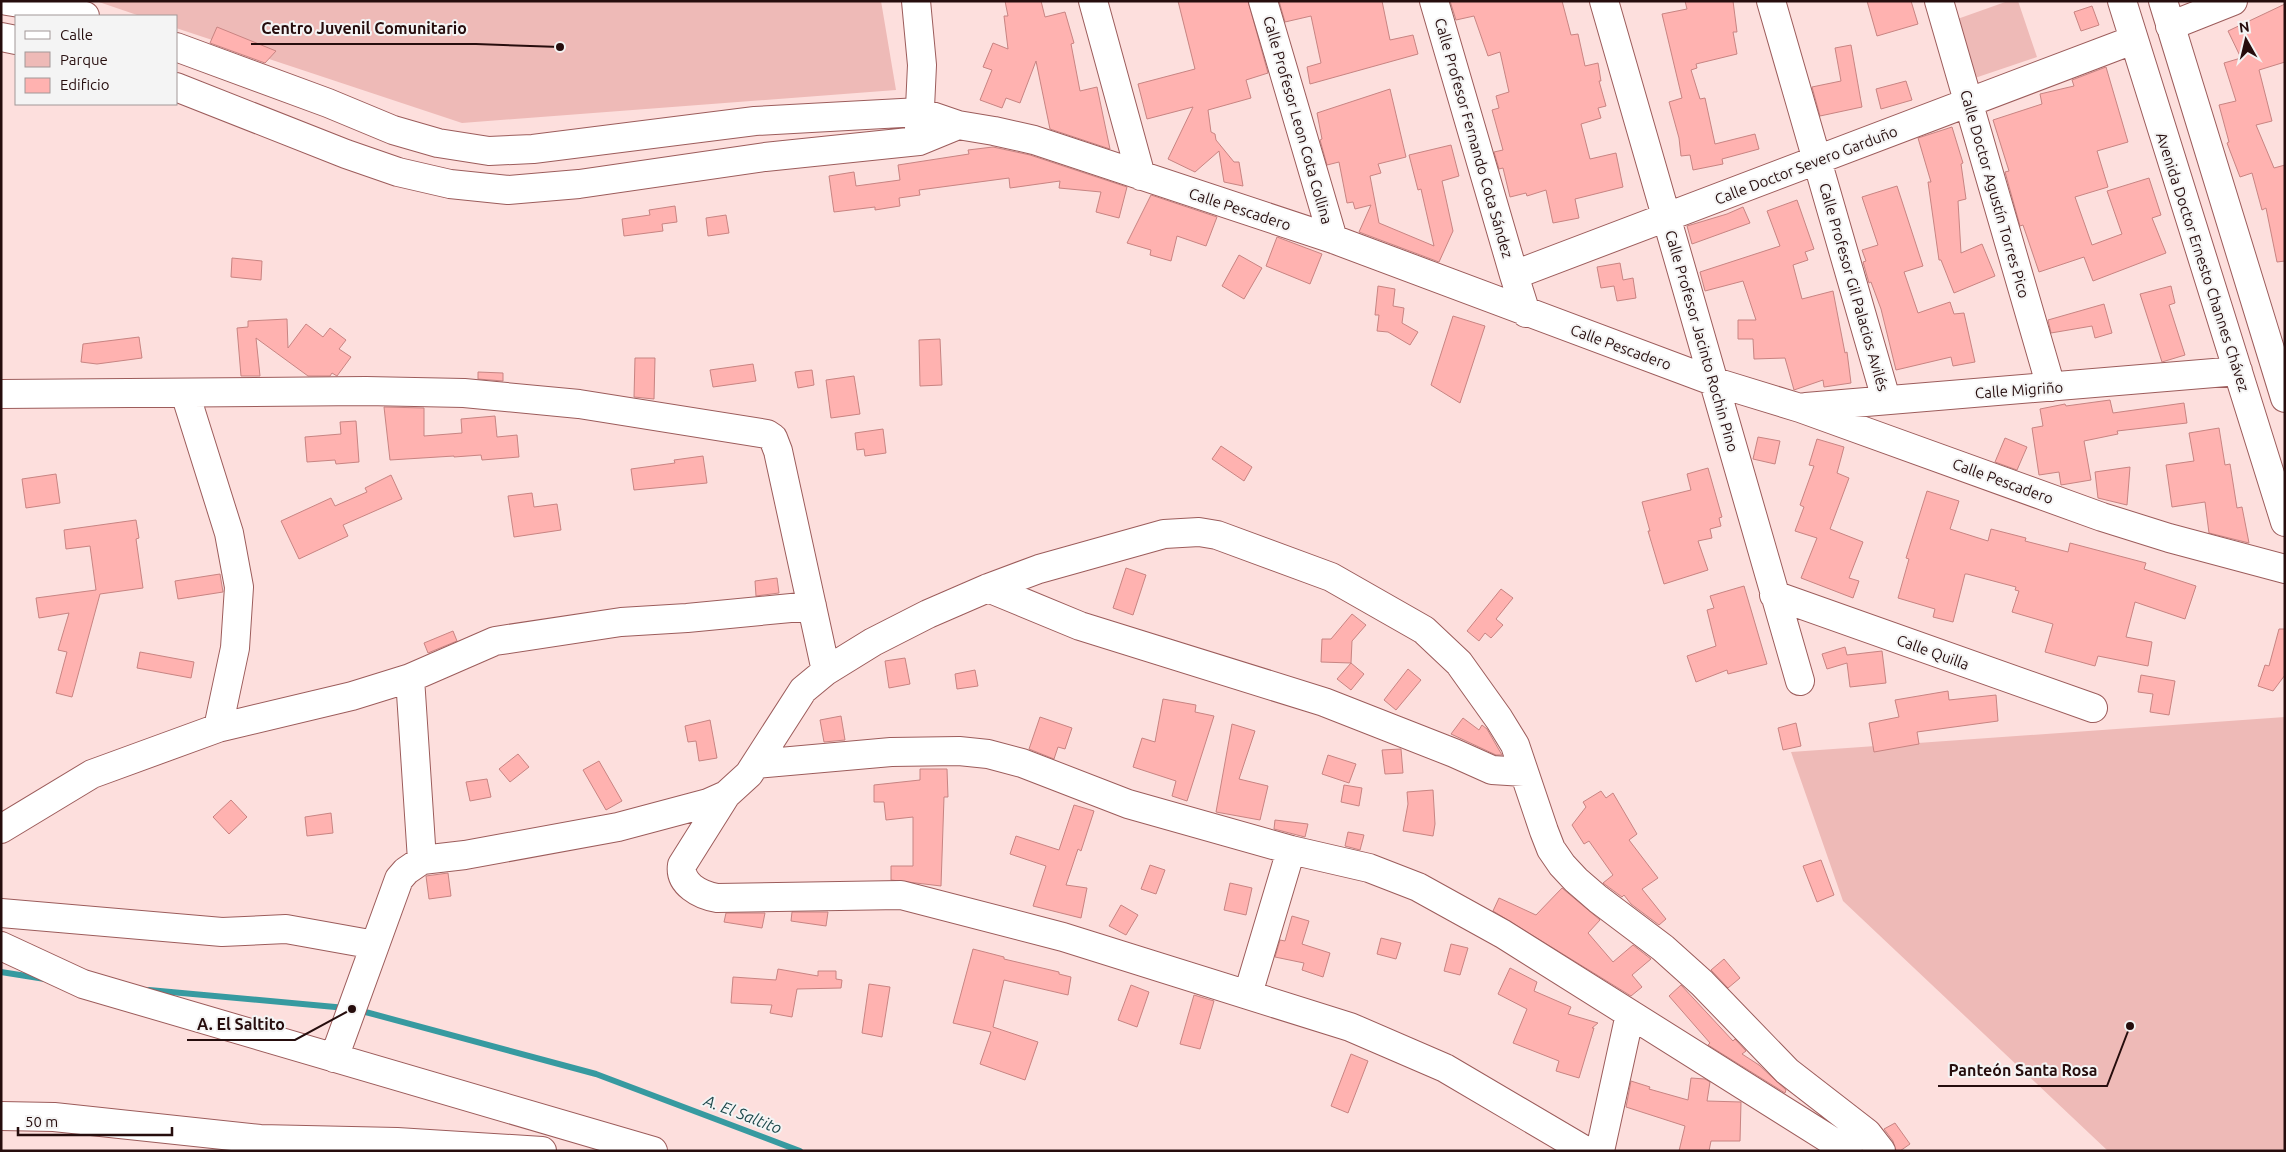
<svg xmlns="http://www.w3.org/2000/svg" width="2286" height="1152" font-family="Ubuntu,sans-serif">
	<rect width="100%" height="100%" fill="#fddfdd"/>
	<path fill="#eebab7" d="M96 1H881L896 90 462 123 176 28V16H140Z
		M2008 1H2018L2037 57 1969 80 1949 22Z
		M2285 717V1151H2108L1843 901 1791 752Z"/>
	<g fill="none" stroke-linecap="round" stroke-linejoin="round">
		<path stroke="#379aa0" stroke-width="6" d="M1 972 45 979
			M149 990 346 1008
			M358 1010 596 1074 800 1151"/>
	</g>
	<path fill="#ffb2b0" stroke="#c88482" d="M1005 1H1041L1045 17 1065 12 1074 43 1071 44 1080 91 1097 87 1110 149 1050 129 1036 61 1020 103 1006 98 1002 108 980 100 992 70 983 67 993 43 1008 49 1004 16H1008Z
		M1178 1H1248L1268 73 1246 80 1251 98 1208 110 1211 132 1215 134 1216 140 1234 162H1239L1243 186 1224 182 1219 151 1195 172 1168 159 1193 107 1147 119 1138 84 1195 69Z
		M1279 1H1382L1390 40 1413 35 1418 54 1310 84 1307 67 1321 63 1311 16 1285 22Z
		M1450 1H1562L1571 35 1578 34 1585 66 1598 63 1601 81H1599L1606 106 1598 108 1601 118 1581 124 1590 159 1616 153 1623 187 1575 199 1579 218 1553 223 1546 190 1527 196 1526 193 1510 197 1503 168 1499 169 1494 152 1503 150 1492 110 1499 108 1496 96 1509 92 1500 52 1488 56 1474 16 1456 20Z
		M1685 1H1733L1737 32H1733L1737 54 1696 64 1697 68 1691 70 1700 99 1705 98 1715 144 1755 134 1759 149 1722 159 1723 164 1693 170 1690 155 1681 156 1679 138 1669 102 1682 98 1662 14 1687 9Z
		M1867 1H1911L1918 24 1877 36Z
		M2285 4V62L2259 70 2272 121 2256 125 2274 168 2285 165V261L2277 262 2266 208 2262 210 2252 173 2240 177 2227 143 2229 142 2219 105 2236 101 2224 63 2241 58 2228 31Z
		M2092 6 2099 25 2081 31 2074 12Z
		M217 27 276 51 265 63 210 43Z
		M1851 45 1862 107 1820 116 1812 87 1841 81 1835 48Z
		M2106 67 2128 142 2097 151 2108 187 2075 197 2092 245 2122 234 2107 191 2149 178 2161 215 2152 218 2166 253 2093 281 2084 257 2039 272 2023 225 2020 226 2005 172 2009 171 1993 120 2042 104 2040 94 2074 86 2072 80Z
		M1906 81 1912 100 1881 109 1876 89Z
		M1390 89 1406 157 1378 164 1381 173 1370 176 1379 223 1434 246 1421 189 1418 190 1409 155 1451 145 1459 176 1442 181 1453 231 1439 262 1359 232 1371 205 1355 209 1353 202 1347 203 1339 162 1327 165 1320 140 1322 139 1317 113Z
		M1952 127 1963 163 1961 164 1966 199 1958 201 1961 253 1982 244 1995 276 1954 293 1941 260H1939L1928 182H1931L1918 138Z
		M993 147 1030 155 1127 187 1119 218 1096 212 1101 192 1059 188 1060 181 1010 188 1009 178 919 190 920 195 899 198 900 206 875 210V207L834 212 829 176 854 172 856 186 900 180 898 165 969 154 968 150Z
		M1897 186 1923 266 1904 272 1918 313 1950 302 1954 314 1964 313 1975 362 1953 366 1951 357 1896 370 1881 309 1871 282 1869 283 1863 262 1866 261 1862 250 1878 245 1862 197Z
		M1151 195 1217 217 1206 246 1177 236 1171 261 1150 255 1151 250 1127 243Z
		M1797 200 1814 249 1805 252 1808 260 1793 265 1802 299 1833 291 1845 353 1847 352 1851 383 1824 387 1823 380 1794 390 1785 358 1754 359 1753 339H1738V320H1756L1743 281 1705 291 1700 272 1780 246 1767 211Z
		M675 206 677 222 662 224 663 231 624 236 622 219 650 215 649 210Z
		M1743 207 1750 223 1692 244 1687 226 1727 214Z
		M726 215 729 233 708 236 706 218Z
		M1277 237 1322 254 1310 284 1266 266Z
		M1239 255 1262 268 1244 299 1222 286Z
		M232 258 262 261 261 280 231 277Z
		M1620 263 1623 280 1633 278 1636 298 1617 301 1614 286 1601 288 1597 267Z
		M1378 286 1395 289 1393 306 1404 308 1402 323 1418 332 1410 345 1388 332 1377 331 1379 315H1375Z
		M2171 286 2175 303 2169 305 2185 355 2162 362 2140 294Z
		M2104 304 2112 333 2095 338 2092 326 2051 333 2048 320Z
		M1453 316 1485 326 1460 403 1431 385Z
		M287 319 288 348 306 324 323 337 330 328 346 340 339 349 351 357 337 376 332 373 330 376H308L256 338 260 376H241L237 328 248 327V321Z
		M139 337 142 358 97 364 81 362 83 344Z
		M940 339 942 385 920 386 919 340Z
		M635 358H655L654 399 634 397Z
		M753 364 756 381 713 387 710 370Z
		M812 370 814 385 798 388 795 372Z
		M478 372 503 373V381L478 379Z
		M854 376 860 414 831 418 826 380Z
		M2110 400 2113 413 2184 403 2187 423 2117 431 2118 434 2084 441 2091 480 2061 485 2059 472 2039 475 2032 428 2043 426 2040 409 2065 404 2066 406Z
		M384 407 424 408V436L462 433 461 419 495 416 497 437 517 435 519 457 482 460 481 455 454 457V456L390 460Z
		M356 421 359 462 336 464 335 460 307 462 305 437 341 434 340 422Z
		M2219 428 2225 465 2230 464 2237 508 2242 507 2249 543 2209 533 2205 502 2172 507 2166 465 2194 461 2189 433Z
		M883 429 886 453 865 456 864 449 857 450 855 433Z
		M1758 437 1780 441 1775 464 1753 459Z
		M2005 438 2027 447 2017 470 1995 462Z
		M1817 439 1844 447 1837 473 1849 478 1830 529 1863 542 1849 578 1859 581 1853 598 1801 578 1817 538 1795 531 1804 507 1800 505 1814 466 1809 465Z
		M1221 446 1252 467 1244 481 1212 459Z
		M703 456 707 483 634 490 631 469 675 463 674 460Z
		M2130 467 2127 505 2098 498 2095 472Z
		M1708 468 1722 517 1719 518 1721 526 1710 529 1712 538 1698 541 1708 570 1664 584 1648 531H1650L1642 502 1691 490 1687 474Z
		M56 474 60 503 26 508 22 479Z
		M391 475 402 499 343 525 348 536 299 559 281 521 331 498 335 506 367 492 365 488Z
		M1927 491 1959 501 1950 529 1988 541 1991 529 2026 538 2025 541 2068 552 2070 543 2146 563 2144 569 2196 586 2185 619 2135 602 2126 637 2152 642 2148 666 2098 656 2095 666 2045 652 2053 624 2012 612 2019 591 2015 590 2016 587 1967 574H1965L1953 622 1933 617 1935 609 1898 598 1909 559 1906 558Z
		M532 493 534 507 557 504 561 530 514 537 508 496Z
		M136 520 139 538 136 539 143 588 100 594 72 697 56 693 67 652 58 650 69 613 39 618 36 598 96 590 90 546 66 549 64 530Z
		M1126 568 1146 575 1133 615 1113 608Z
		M220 574 223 592 178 599 175 581Z
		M777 578 779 593 756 596 755 581Z
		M1744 586 1767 664 1728 674 1727 670 1696 682 1687 656 1716 646 1707 610 1714 608 1710 596Z
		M1501 589 1513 598 1496 619 1503 625 1491 638 1485 633 1479 641 1467 631Z
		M1352 614 1366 625 1352 641 1351 663 1364 674 1351 690 1337 679 1351 663 1321 662 1322 639H1331Z
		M2279 629H2285V675L2273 691 2258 686 2265 665 2269 666Z
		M453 631 457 641 428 653 424 643Z
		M1845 647 1847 655 1882 651 1886 683 1850 687 1847 663 1827 669 1822 654Z
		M140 652 194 662 191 678 137 668Z
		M905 658 910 684 889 688 885 661Z
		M1408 669 1421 680 1396 710 1384 700Z
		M975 670 978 686 957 689 955 674Z
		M2141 675 2175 681 2169 715 2150 712 2153 694 2138 692Z
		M1948 691 1949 700 1996 695 1998 721 1917 732 1919 744 1874 752 1869 723 1899 717 1895 700Z
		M1163 699 1196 705 1195 712 1214 716 1187 801 1172 796 1176 781 1133 767 1142 738 1155 742Z
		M841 716 845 740 824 742 820 720Z
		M1040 717 1072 728 1065 749 1058 747 1054 759 1029 749Z
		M1463 718 1479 730 1482 725 1487 729 1502 755H1496L1451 734Z
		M710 720 717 758 699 761 696 741 688 742 685 726Z
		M1796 723 1801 746 1783 750 1778 728Z
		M1232 724 1255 731 1239 779 1268 786 1260 820 1216 812Z
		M1401 749 1403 773 1385 774 1382 750Z
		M518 754 529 767 510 782 499 769Z
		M1328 755 1356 764 1349 783 1322 774Z
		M599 761 622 801 606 810 583 770Z
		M920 769H947L948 797H944L941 886 891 880V866H913V817L886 820 884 802H874V785L920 780Z
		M487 779 491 797 470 801 466 782Z
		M1344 785 1362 788 1359 806 1341 802Z
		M1433 790 1435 824 1433 836 1403 831 1408 804 1407 792Z
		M1601 791 1606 798 1613 793 1637 834 1629 840 1658 878 1642 889 1666 919 1659 925 1631 904 1624 895 1622 897 1603 883 1613 875 1589 841 1584 844 1572 825 1586 807 1583 802Z
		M231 800 247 817 229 834 213 817Z
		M1074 805 1094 811 1081 851 1078 849 1066 885 1087 888 1081 918 1033 906 1046 866 1010 854 1016 836 1059 850Z
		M331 813 333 833 307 836 305 817Z
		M1275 820 1308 824 1305 837 1274 829Z
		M1348 832 1364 835 1360 850 1345 846Z
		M1821 860 1834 895 1817 902 1803 866Z
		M1150 865 1165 870 1156 894 1141 889Z
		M448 873 451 896 429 899 426 876Z
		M1230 883 1252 888 1246 915 1224 910Z
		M1562 888 1600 920 1588 933 1613 962 1633 945 1651 959 1632 975 1642 987 1631 996 1493 911 1499 898 1536 915Z
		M1121 905 1138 915 1126 935 1109 926Z
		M792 912H828L826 926 791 921Z
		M726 913H765L762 928 724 922Z
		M1292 916 1309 921 1302 944 1330 953 1323 977 1302 970 1304 963 1275 957 1280 940 1285 941Z
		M1381 938 1401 943 1396 959 1377 954Z
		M1451 944 1468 948 1460 975 1444 971Z
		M973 949 1004 957V959L1059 972V974L1071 977 1068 995 1004 980 993 1027 1038 1042 1025 1080 980 1064 991 1032 953 1023Z
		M1724 959 1740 978 1728 988 1711 970Z
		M1510 968 1537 982 1534 991 1571 1007 1568 1014 1598 1023 1592 1028H1594L1579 1078 1556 1071 1559 1061 1513 1043 1527 1009 1498 994Z
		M778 969 818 976V971H836V979L842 980 841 988 797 989 792 1017 770 1013 772 1005 731 1003 733 977 776 980Z
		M869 984 890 987 882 1037 862 1033Z
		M1131 985 1149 992 1137 1027 1118 1020Z
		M1681 985 1733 1041 1735 1039 1746 1051 1742 1054 1759 1065 1786 1090 1785 1093 1708 1045 1710 1043 1669 996Z
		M1194 995 1214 1001 1200 1049 1180 1044Z
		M1351 1054 1368 1061 1348 1113 1331 1106Z
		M1691 1078 1705 1079 1710 1082 1707 1101 1741 1102 1740 1141H1711L1709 1151H1679L1685 1126 1626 1107 1631 1081 1650 1087 1649 1089 1688 1100Z
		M1895 1123 1910 1144 1900 1151H1896L1893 1141 1884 1129Z"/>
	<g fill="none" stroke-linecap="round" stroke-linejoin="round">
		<defs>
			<path id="minor" d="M7 1 63 10 85 16
				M916 1 922 65 919 129
				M1093 1 1141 176
				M1263 1 1333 239
				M1434 1 1514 275
				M1604 1 1800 681
				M1771 1 1886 399
				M1939 1 2051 387
				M2122 1 2285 522
				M2163 1 2285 398
				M2170 26 2233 1
				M1 37 16 40
				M176 47 328 103 393 130 438 143 489 151 533 149 755 121 920 112 958 125 994 131 1034 140 1333 239 1715 382 1800 408 2102 517 2169 538 2285 569
				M176 87 346 154 398 172 450 184 508 190 579 184 765 157 919 141 958 125
				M1526 313 1514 275 2133 40
				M185 393 229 533 239 587 235 648 218 728
				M1 394 366 391 464 393 579 404 767 434 773 438 778 451 826 671
				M1806 407 2238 371
				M988 588 1080 626 1324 702 1454 753 1492 770 1524 772
				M1774 595 2093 708
				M410 678 422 860
				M756 764 891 752 959 751 988 754 1022 763 1128 804 1291 850 1369 868 1418 887 1503 934 1848 1151
				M726 795 682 865C679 884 700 895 717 898L901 895 1063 937 1350 1027 1445 1068 1586 1151
				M1 829 92 774 218 728 352 696 410 678 495 641 621 622 687 618 812 606
				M1 913 222 932 286 929 375 945
				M1 946 83 984 653 1151
				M1248 994 1291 850
				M334 1058 399 879 406 871 422 860 465 855 618 827 708 803 726 795 749 774 803 690 826 671 873 642 928 614 988 588 1039 569 1164 534 1199 532 1217 535 1331 577 1424 630 1459 663 1499 719 1515 745 1544 831 1551 849 1562 865 1576 880 1598 899 1663 948 1702 983 1787 1071 1867 1133 1881 1151
				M1 1116 54 1117 260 1139 397 1142 542 1151
				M1600 1151 1630 1014"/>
		</defs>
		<use href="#minor" stroke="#9c5c5b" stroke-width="30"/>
		<use href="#minor" stroke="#fff" stroke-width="28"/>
	</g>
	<g text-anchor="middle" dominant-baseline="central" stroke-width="4" stroke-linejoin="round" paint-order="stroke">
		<g font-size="15" fill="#260d0d" stroke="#f4f4f4">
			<text transform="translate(1298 120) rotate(74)">Calle Profesor Leon Cota Collina</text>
			<text transform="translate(1474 138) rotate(74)">Calle Profesor Fernando Cota Sández</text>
			<text transform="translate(1806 165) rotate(-21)">Calle Doctor Severo Garduño</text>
			<text transform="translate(1995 194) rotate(74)">Calle Doctor Agustín Torres Pico</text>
			<text transform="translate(1240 209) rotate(18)">Calle Pescadero</text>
			<text transform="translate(2203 262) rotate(72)">Avenida Doctor Ernesto Channes Chávez</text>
			<text transform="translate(1854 287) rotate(74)">Calle Profesor Gil Palacios Avilés</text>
			<text transform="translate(1702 341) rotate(74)">Calle Profesor Jacinto Rochin Pino</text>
			<text transform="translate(1621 347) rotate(20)">Calle Pescadero</text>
			<text transform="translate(2019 390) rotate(-4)">Calle Migriño</text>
			<text transform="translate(2003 481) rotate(20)">Calle Pescadero</text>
			<text transform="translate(1933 652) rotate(20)">Calle Quilla</text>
		</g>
		<g font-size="16" font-style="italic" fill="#1c474a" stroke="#f4f4f4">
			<text transform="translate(743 1114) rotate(21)">A. El Saltito</text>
		</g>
	</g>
	<path fill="none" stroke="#260d0d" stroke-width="2" d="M560 47L476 44H251M352 1009L295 1040H187M2130 1026L2107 1086H1938"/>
	<g fill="#260d0d" stroke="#f4f4f4" stroke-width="2">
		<circle cx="560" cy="47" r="5"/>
		<circle cx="352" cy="1009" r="5"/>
		<circle cx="2130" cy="1026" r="5"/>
	</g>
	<g font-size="16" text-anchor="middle" font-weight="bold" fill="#260d0d" stroke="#f4f4f4" stroke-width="4" stroke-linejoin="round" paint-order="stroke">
		<text x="364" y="34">Centro Juvenil Comunitario</text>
		<text x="241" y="1030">A. El Saltito</text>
		<text x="2023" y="1076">Panteón Santa Rosa</text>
	</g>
	<rect width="2286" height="1152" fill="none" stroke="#260d0d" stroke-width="5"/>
	<rect x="15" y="15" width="162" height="90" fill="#f4f4f4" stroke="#a29898"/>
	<rect x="25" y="31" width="25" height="8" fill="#ffffff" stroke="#a29898"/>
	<text x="60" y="40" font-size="15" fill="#260d0d">Calle</text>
	<rect x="25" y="52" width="25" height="15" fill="#eebab7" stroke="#a29898"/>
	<text x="60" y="65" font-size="15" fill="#260d0d">Parque</text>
	<rect x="25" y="78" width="25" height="15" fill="#ffb2b0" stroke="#a29898"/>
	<text x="60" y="90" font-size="15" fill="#260d0d">Edificio</text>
	<g transform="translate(2246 40) rotate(352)" stroke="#f4f4f4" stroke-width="4" paint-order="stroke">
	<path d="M0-4L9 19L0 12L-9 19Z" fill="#260d0d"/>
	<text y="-8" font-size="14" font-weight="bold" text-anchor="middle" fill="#260d0d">N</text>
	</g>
	<path d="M18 1127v8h154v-8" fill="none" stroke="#260d0d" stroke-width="2.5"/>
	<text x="25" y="1127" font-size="15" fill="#260d0d" stroke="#f4f4f4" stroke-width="4" paint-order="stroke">50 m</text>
</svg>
